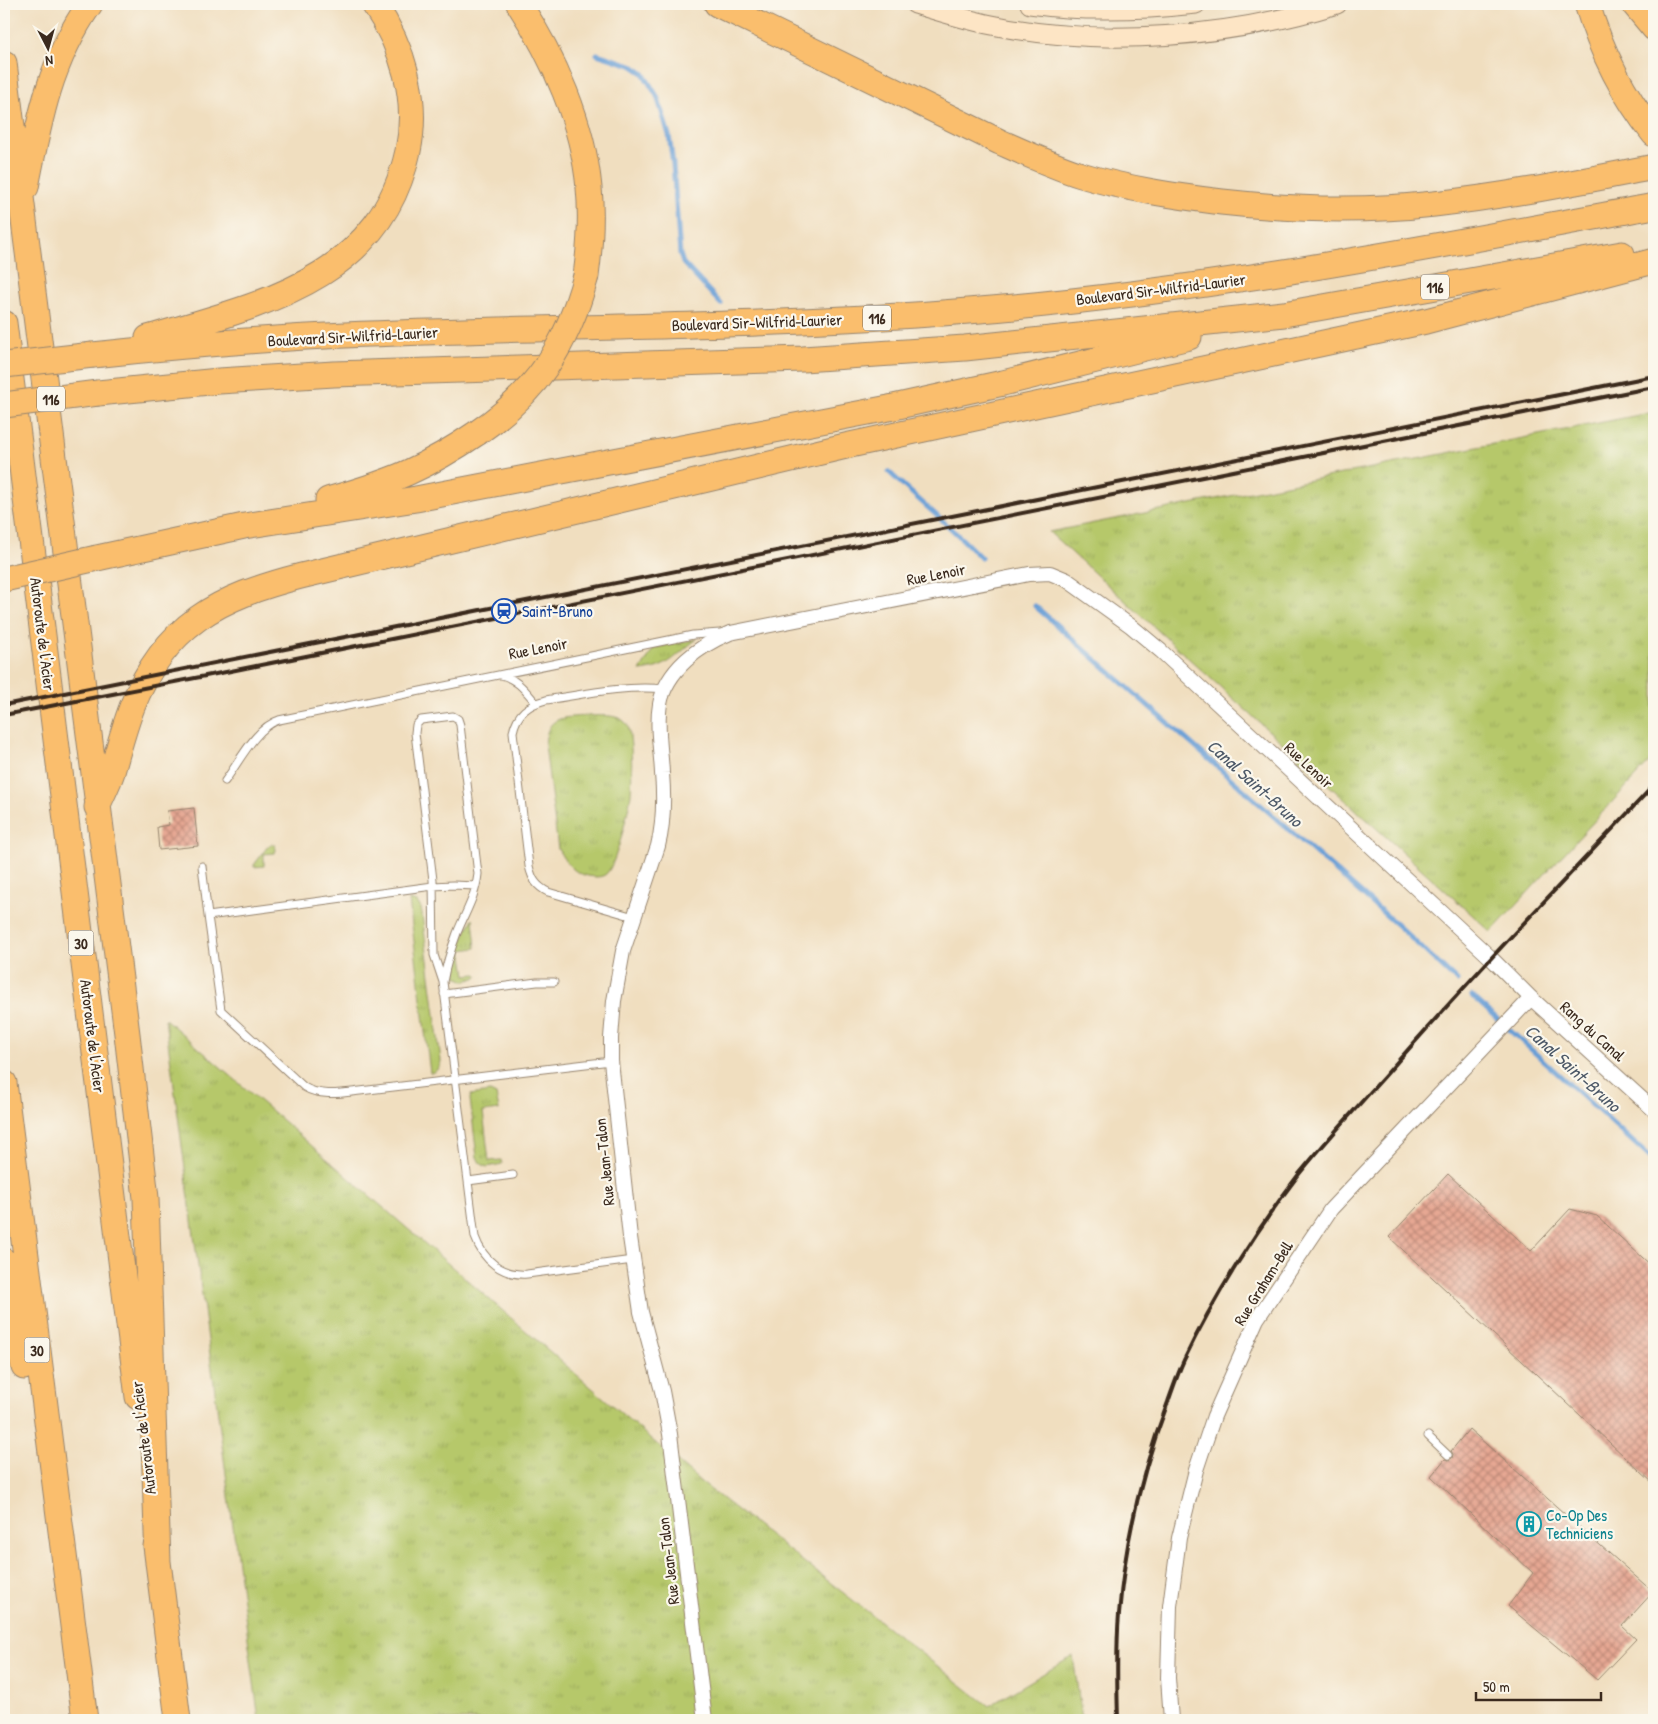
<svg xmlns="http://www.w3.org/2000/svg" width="1658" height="1724" font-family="'Patrick Hand',sans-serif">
	<defs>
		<pattern id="grass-tufts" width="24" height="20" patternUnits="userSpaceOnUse" patternTransform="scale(1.25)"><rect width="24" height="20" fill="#b6c86b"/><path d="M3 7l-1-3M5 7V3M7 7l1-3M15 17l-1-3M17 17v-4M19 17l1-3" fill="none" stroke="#9dac5c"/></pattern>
		<pattern id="building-cross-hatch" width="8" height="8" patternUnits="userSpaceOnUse" patternTransform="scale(1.25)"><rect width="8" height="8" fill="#e6a793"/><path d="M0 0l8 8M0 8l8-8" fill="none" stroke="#bc8877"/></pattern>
	</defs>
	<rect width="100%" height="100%" fill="#fbf7ec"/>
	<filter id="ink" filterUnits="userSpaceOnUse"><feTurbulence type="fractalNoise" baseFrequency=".02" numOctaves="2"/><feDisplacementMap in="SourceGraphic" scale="10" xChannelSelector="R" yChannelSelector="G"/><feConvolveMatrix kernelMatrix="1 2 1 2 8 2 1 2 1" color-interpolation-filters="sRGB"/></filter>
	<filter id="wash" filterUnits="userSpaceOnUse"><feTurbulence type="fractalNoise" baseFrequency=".0096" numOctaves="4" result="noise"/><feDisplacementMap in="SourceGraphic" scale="20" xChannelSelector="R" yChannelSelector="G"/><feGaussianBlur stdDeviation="1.12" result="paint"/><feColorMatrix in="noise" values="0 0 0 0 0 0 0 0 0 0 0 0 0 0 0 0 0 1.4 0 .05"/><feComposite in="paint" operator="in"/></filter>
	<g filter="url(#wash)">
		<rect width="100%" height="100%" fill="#f0debf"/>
		<path fill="url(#grass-tufts)" stroke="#787944" d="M1654 412V757L1491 932 1049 532Z
			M697 639C675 655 670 668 640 671L654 648Z
			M586 716C597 716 618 713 626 723 633 731 632 782 631 794 629 808 616 866 606 874 601 878 594 877 588 876 573 873 565 862 558 849L545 745C547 715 562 718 586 716Z
			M272 844 275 845 276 850 275 853 264 854V866L254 867V865L268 846Z
			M409 900 417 902 421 908 422 914 441 1061C440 1067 437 1072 430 1073Z
			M473 919 476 948 462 950 466 975 477 974 478 977 465 981 457 977C451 964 465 931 473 919Z
			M165 1019 702 1483 989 1706 1073 1656 1082 1720H259Z
			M490 1092 496 1095 499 1110 483 1112 489 1161 501 1160 502 1164 487 1167 480 1163 477 1157 470 1099 471 1095Z"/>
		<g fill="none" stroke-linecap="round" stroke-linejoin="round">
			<path stroke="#699fd6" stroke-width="5" d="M597 54 631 65 643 73 657 96 669 135 673 164 680 254 683 263 721 304
				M889 472C919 501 952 527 981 558
				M1035 606 1396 924 1457 981
				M1472 996 1654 1161"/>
		</g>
		<g id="blocks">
			<path fill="url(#building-cross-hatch)" d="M194 808 198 846 159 850 157 827 169 825 167 811Z
				M1448 1174 1531 1251 1570 1209 1597 1216 1654 1268V1484L1389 1237Z
				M1469 1429 1653 1592 1622 1626 1636 1639 1597 1680 1508 1606 1533 1573 1431 1476 1445 1459 1449 1460 1452 1458 1453 1454 1451 1451Z"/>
		</g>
	</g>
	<g filter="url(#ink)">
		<use href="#blocks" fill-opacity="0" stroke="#96846e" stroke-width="1"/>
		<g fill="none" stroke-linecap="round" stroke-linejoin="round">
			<defs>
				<path id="lane" d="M501 675C517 679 525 690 536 703
					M225 781C239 762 256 727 279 720L601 654 693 635 720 633
					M202 866 208 916
					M476 886 453 885 433 886 208 916 221 1010 304 1087C320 1097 342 1093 360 1091L611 1061
					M634 917 548 892C536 886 532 879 529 866L513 732C517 713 528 705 546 700 585 694 624 685 665 689
					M443 982 434 955 433 880 415 733 416 725 421 720 453 716 458 719 460 725 478 874C476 896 465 913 457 933 451 949 446 965 443 982L475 1237C483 1260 502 1276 527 1274L633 1260
					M444 994 537 982H554
					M468 1181 513 1175
					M1428 1436 1448 1455"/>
				<path id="street" d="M705 1720 670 1434 662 1391 641 1312 630 1237 611 1061V1038L614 1001 623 951 658 846C664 822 664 797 662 773 661 750 656 727 660 704 666 670 700 645 730 633L1029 574 1050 573 1067 580 1131 626 1161 651 1491 958 1531 998 1654 1110
					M1171 1720 1168 1678 1170 1606 1179 1538 1196 1470 1214 1416 1257 1319 1331 1209 1531 998"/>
				<path id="secondary" d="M915 4C941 12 966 20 992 25 1102 48 1231 37 1337 4
					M1030 4C1085 12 1140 10 1196 4"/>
				<path id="highway" d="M519 4C554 58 583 123 589 188 592 217 590 246 586 276
					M717 4 1000 142C1027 154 1053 166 1081 175 1127 189 1174 196 1222 202 1293 210 1363 212 1434 204 1508 196 1581 181 1654 167
					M1587 4C1601 51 1624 96 1654 134
					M1634 4 1654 28
					M4 63 127 1034 146 1198 158 1563
					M26 187C39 120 50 61 90 4
					M4 323 138 1397
					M148 338C258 305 380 281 408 151 419 98 403 47 374 4
					M93 355C177 346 260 339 345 335 552 326 760 328 968 311 1199 293 1426 248 1654 206
					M98 393 219 381 334 374 803 359 965 348 1284 314 1622 254
					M328 500C355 492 383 484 409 472 433 461 455 448 477 433
					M97 558 244 526 416 499 889 408 1003 383 1189 337
					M97 807C102 795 108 784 112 772 118 750 124 728 132 707 165 624 219 597 301 576L850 445 1426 321 1654 261
					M4 1083 85 1720
					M4 1261 24 1367
					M156 1546 178 1720"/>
			</defs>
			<use href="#lane" stroke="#96846e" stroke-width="9"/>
			<use href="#street" stroke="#96846e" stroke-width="16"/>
			<use href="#secondary" stroke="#96846e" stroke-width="21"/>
			<use href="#highway" stroke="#96846e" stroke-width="27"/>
			<use href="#lane" stroke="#fff" stroke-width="7"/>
			<use href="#street" stroke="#fff" stroke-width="14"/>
			<use href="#secondary" stroke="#fde5c5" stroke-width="19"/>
			<use href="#highway" stroke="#fabe6d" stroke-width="25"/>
			<path stroke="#3b2a1e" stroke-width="4" d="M4 705 1654 376
				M4 715 221 673 1654 387
				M1118 1720C1117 1685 1116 1649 1119 1614 1125 1541 1142 1470 1168 1402 1173 1388 1178 1373 1184 1360 1214 1297 1257 1229 1299 1174 1326 1141 1355 1109 1384 1077 1471 977 1563 882 1654 785"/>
			<defs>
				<path id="highway-bridge" d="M4 365 93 355
					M4 405 98 393
					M477 433C537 392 567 346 586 276
					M4 579 97 558"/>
			</defs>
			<use href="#highway-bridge" stroke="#96846e" stroke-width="27" stroke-linecap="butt"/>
			<use href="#highway-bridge" stroke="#fabe6d" stroke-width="25"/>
		</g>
	</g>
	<defs>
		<symbol id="station-ring" viewBox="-11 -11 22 22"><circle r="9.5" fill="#fbf7ec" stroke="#1a4fb4" stroke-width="1.5"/><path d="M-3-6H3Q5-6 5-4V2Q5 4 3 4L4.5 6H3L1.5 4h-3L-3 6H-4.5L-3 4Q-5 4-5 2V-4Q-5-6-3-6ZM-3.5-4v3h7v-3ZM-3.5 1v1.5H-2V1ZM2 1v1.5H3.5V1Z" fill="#1a4fb4"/></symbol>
		<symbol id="building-ring" viewBox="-11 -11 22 22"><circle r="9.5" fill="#fbf7ec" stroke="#0f9aa8" stroke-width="1.5"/><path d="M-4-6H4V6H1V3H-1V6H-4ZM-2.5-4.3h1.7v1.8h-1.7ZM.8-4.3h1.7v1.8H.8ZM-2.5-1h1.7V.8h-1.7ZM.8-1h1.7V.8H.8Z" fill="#0f9aa8"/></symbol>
	</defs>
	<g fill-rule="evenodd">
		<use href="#station-ring" x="490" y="597" width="28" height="28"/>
		<use href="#building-ring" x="1515" y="1510" width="28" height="28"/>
	</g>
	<g text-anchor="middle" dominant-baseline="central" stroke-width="4.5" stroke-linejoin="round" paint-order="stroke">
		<g fill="#fbf7ec" stroke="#75685c" stroke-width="1">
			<rect x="1421" y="274.5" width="28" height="25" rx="4"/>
			<rect x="863" y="305.5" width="28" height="25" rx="4"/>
			<rect x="37" y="386.5" width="28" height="25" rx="4"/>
			<rect x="68.5" y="930.5" width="25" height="25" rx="4"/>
			<rect x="24.5" y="1337.5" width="25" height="25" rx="4"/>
		</g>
		<g font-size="15" font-weight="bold" fill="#3b2a1e">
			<text x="1435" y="287">116</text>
			<text x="877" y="318">116</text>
			<text x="51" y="399">116</text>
			<text x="81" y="943">30</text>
			<text x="37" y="1350">30</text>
		</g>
		<g font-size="16" fill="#3b2a1e" stroke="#fbf7ec">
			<text transform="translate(1161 289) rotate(-7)">Boulevard Sir-Wilfrid-Laurier</text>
			<text transform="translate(757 322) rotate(-2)">Boulevard Sir-Wilfrid-Laurier</text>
			<text transform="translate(353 336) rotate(-3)">Boulevard Sir-Wilfrid-Laurier</text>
			<text transform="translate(936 574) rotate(-11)">Rue Lenoir</text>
			<text transform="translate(43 634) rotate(83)">Autoroute de l'Acier</text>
			<text transform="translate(538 648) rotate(-11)">Rue Lenoir</text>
			<text transform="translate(1309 765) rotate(43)">Rue Lenoir</text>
			<text transform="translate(1593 1031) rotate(42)">Rang du Canal</text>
			<text transform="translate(93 1036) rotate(83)">Autoroute de l'Acier</text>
			<text transform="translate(604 1162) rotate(-96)">Rue Jean-Talon</text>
			<text transform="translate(1263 1283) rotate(-58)">Rue Graham-Bell</text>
			<text transform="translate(143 1438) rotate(-97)">Autoroute de l'Acier</text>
			<text transform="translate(668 1561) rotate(-97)">Rue Jean-Talon</text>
		</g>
		<g font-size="16" fill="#164399" stroke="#fbf7ec" text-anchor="start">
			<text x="522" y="611">Saint-Bruno</text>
		</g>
		<g font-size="16" fill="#0d838f" stroke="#fbf7ec" text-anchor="start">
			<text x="1546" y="1515">Co-Op Des<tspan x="1546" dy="18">Techniciens</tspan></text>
		</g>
		<g font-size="18" font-style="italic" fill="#4d5968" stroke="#fbf7ec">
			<text transform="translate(1255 783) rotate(42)">Canal Saint-Bruno</text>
			<text transform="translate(1573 1068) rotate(42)">Canal Saint-Bruno</text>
		</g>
	</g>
	<rect width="1658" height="1724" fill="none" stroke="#fbf7ec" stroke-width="20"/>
	<g transform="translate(48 48) rotate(174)" stroke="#fbf7ec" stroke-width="4" paint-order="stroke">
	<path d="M0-4L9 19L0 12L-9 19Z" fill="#3b2a1e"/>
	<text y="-8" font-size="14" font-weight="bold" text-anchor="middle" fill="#3b2a1e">N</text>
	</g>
	<path d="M1476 1692v8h125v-8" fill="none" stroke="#3b2a1e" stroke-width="2.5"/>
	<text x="1483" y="1692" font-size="15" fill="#3b2a1e" stroke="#fbf7ec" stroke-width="4" paint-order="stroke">50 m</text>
</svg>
